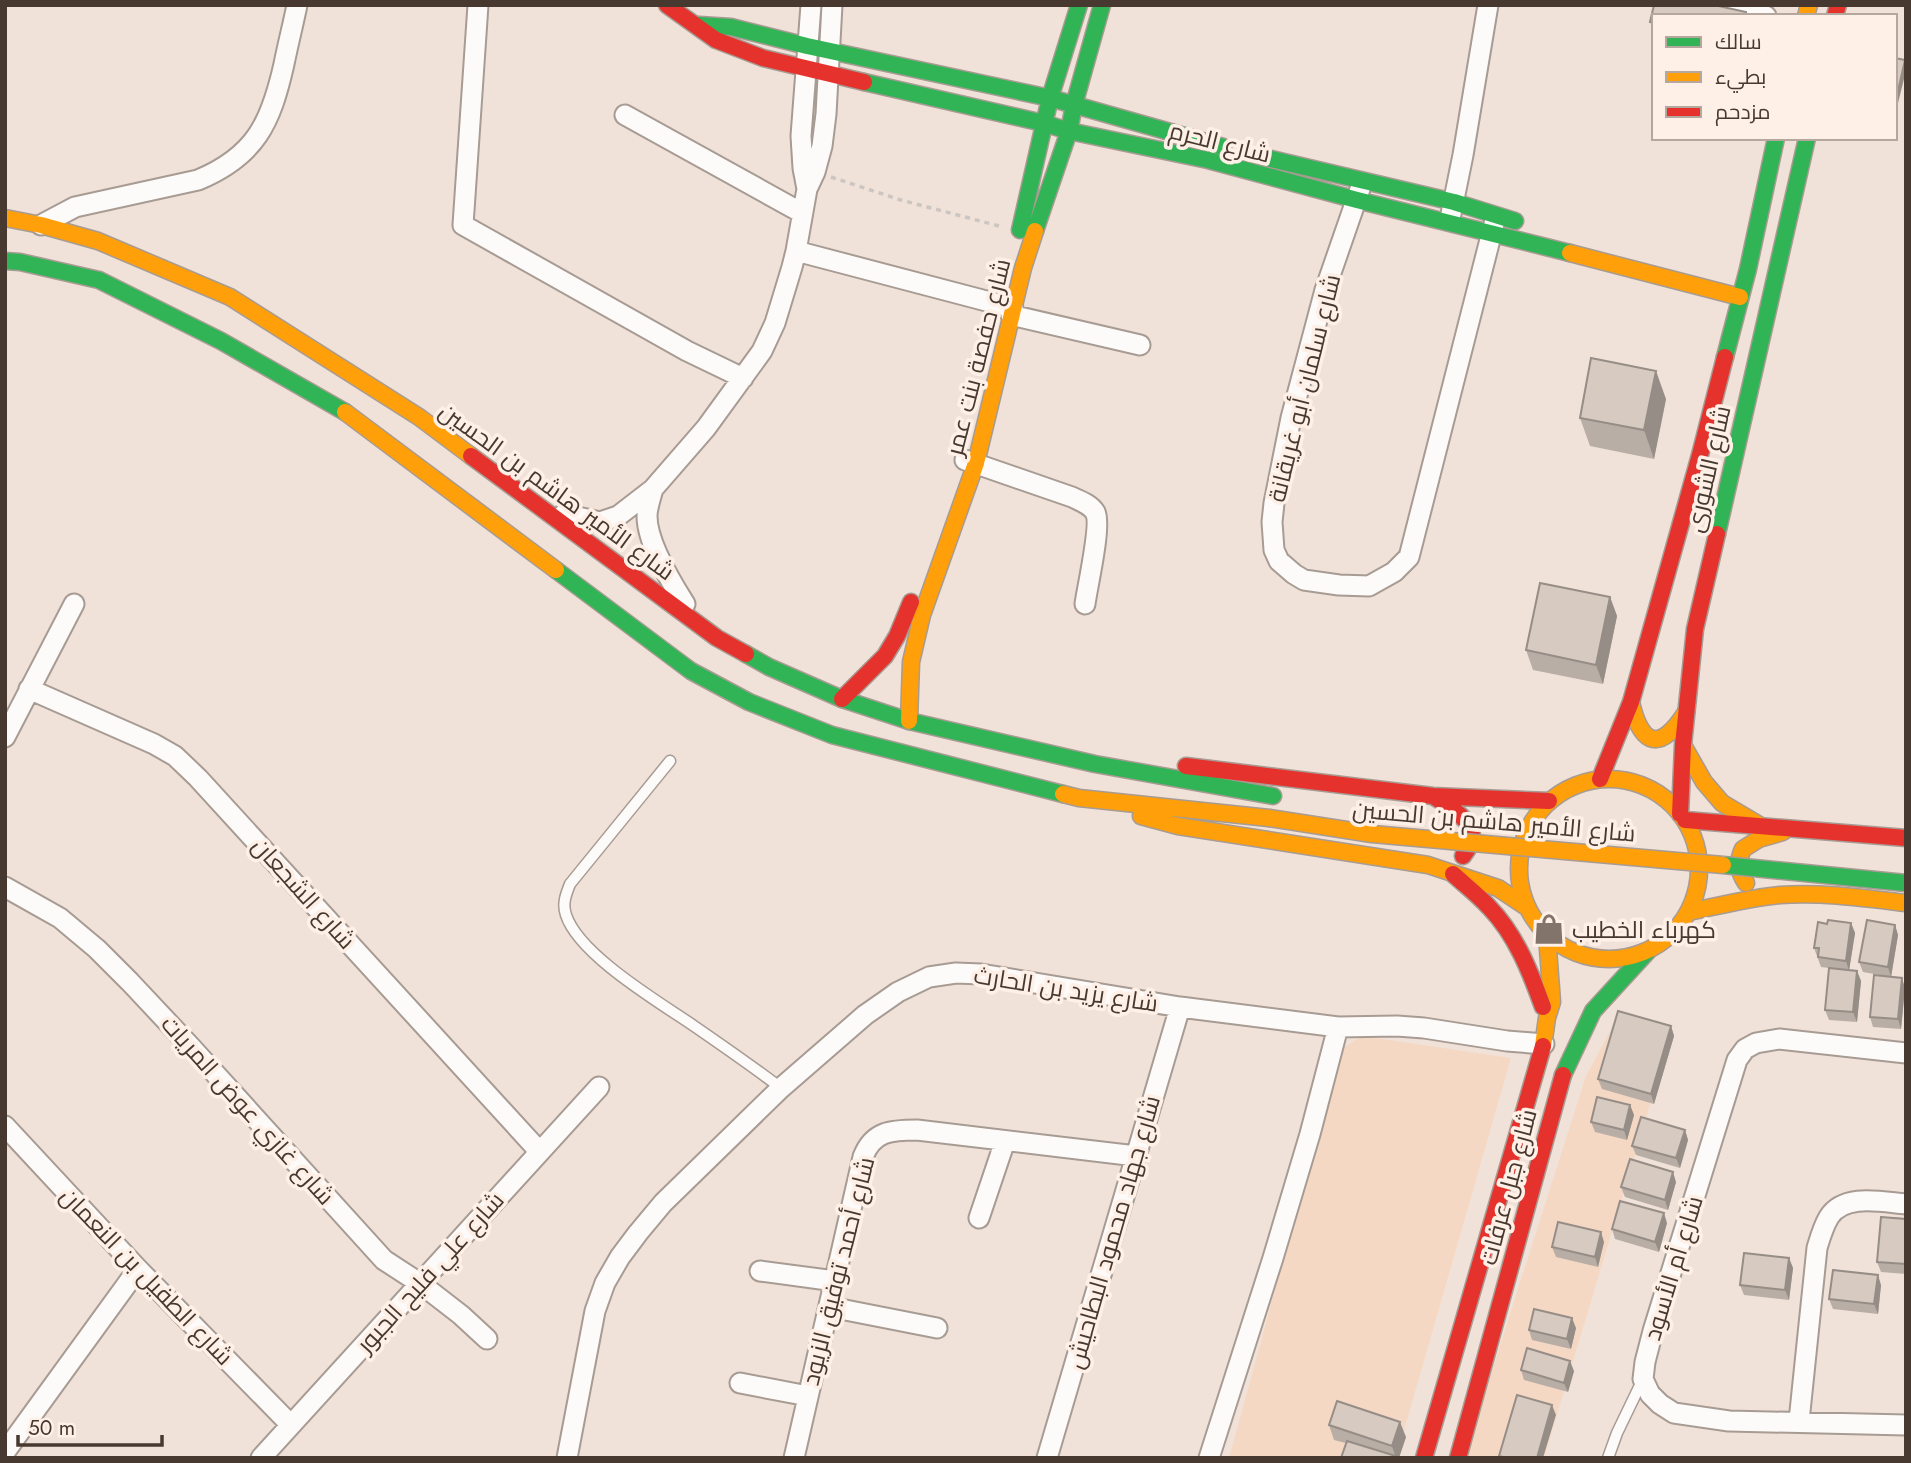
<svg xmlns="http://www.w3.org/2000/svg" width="1911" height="1463" font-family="Jost,Cairo,sans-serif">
	<rect width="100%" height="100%" fill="#f0e2d8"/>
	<path fill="#f5d8c4" d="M1616 1020 1670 1038 1544 1458H1464L1586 1076Z
		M1362 1036 1511 1058 1396 1458H1229L1341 1049Z"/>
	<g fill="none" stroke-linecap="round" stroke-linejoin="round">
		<defs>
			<path id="lane" d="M670 761 570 884C566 894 562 904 566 915 579 955 659 1002 694 1026 723 1046 752 1066 781 1088
				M1608 1458 1617 1433 1643 1379"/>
			<path id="street" d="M478 5 463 225 687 351 743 378
				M1729 5 1766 16
				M625 115 802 213
				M807 189 803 168 801 136 811 5
				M1360 189 1325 290 1291 418 1274 503 1272 522 1274 550 1279 561 1294 574 1304 580 1339 585 1369 586 1394 572 1409 557 1495 220
				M1451 214 1463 155 1488 5
				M41 225 75 207 198 180C256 156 271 122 284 64 288 44 293 25 297 5
				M796 251 1013 308
				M1011 315 1140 345
				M965 460 1072 497C1080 501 1090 504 1095 512 1102 524 1087 588 1085 604
				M653 489C651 497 647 508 647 516 647 543 671 582 685 604
				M564 514 600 522 618 516 653 489 706 428 762 351 775 323 792 267 796 251 807 189 815 172 822 146 826 114 832 5
				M29 689 154 744 175 756 198 778 539 1151
				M5 737 74 604
				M5 887 60 918 97 949 130 982 191 1047 384 1260 421 1284 461 1315 487 1339
				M1906 1053 1779 1039 1756 1043 1745 1049 1737 1060 1653 1331 1645 1362 1643 1379 1650 1394 1660 1404 1674 1413 1729 1421 1906 1425
				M5 1126 138 1269 290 1424
				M979 1218 1005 1141
				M760 1271 835 1281
				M830 1307 937 1328
				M740 1383 808 1396
				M1799 1421 1817 1248C1820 1238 1823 1227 1829 1217 1844 1193 1882 1202 1906 1204
				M5 1452 138 1269
				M261 1458 599 1087
				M567 1458 595 1311 605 1283 620 1257 638 1233 663 1203 781 1088 865 1015 898 992 929 977 956 973 981 974 1180 1007 1338 1027 1397 1026 1424 1028 1507 1041 1544 1044
				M794 1458 863 1157C873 1131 891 1130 917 1130L1136 1156
				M1047 1458 1180 1007
				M1209 1458 1273 1258 1310 1134 1338 1027"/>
			<path id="fast" d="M699 25 731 27 807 46 1050 98 1223 147
				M864 82 1043 123 1069 131 1208 160 1357 200 1570 253
				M1267 158 1454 202 1515 221
				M1020 230 1050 98 1079 5
				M1035 231 1069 131 1074 105 1102 5
				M5 261 20 262 99 280 221 341 345 412
				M1725 357 1748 269 1776 138
				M1717 534 1807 138
				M556 570 691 671 749 702 832 735 1063 794
				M746 654 769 667 842 699 909 721 1095 764 1273 796
				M1563 1075 1593 1011 1648 951"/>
			<path id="slow" d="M1806 16 1809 5
				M5 218 41 225 98 241 230 297 419 417 471 456
				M1570 253 1740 297
				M345 412 556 570
				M1631 702C1641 747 1661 752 1686 712
				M909 721 911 662 922 615 976 463 1023 268 1035 231
				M1684 747 1704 782 1722 803 1759 825
				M1519 869a90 90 0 1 1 180 0a90 90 0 1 1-180 0Z
				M1063 794 1079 798 1269 818
				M1141 816 1178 826 1428 865 1498 888 1525 906
				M1746 883C1738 871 1737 862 1743 849L1759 839 1783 832
				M1688 912C1719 906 1749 898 1780 895 1822 892 1864 898 1906 903
				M1543 1046 1547 1018 1552 1002 1547 936"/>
			<path id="jam" d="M667 5 716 40 763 58 864 82
				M1835 16 1838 5
				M471 456 717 638 746 654
				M842 699 885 656 897 636 911 602
				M1186 766 1433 796 1549 801
				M1600 779 1631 702 1700 455 1725 357
				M1433 796C1456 812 1487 826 1463 856
				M1680 814 1683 745 1695 629 1717 534
				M1685 820 1906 838
				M1453 874C1465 885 1478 895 1489 907 1516 935 1530 971 1543 1007
				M1424 1458 1543 1046
				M1458 1458 1563 1075"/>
		</defs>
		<use href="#lane" stroke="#a79b93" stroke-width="13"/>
		<use href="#street" stroke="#a79b93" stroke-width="23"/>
		<use href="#fast" stroke="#a79b93" stroke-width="19"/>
		<use href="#slow" stroke="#a79b93" stroke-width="19"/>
		<use href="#jam" stroke="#a79b93" stroke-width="19"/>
		<path stroke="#ccc5c1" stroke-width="3.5" stroke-dasharray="5 5" stroke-linecap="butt" d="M831 177 901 200 999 226"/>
		<use href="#lane" stroke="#fdfbf9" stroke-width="10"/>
		<use href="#street" stroke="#fdfbf9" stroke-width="19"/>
		<use href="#fast" stroke="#30b455" stroke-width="16"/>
		<use href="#slow" stroke="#ff9f0a" stroke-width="16"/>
		<use href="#jam" stroke="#e5322d" stroke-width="16"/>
		<defs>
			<path id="fast-bridge" d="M1723 865 1906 883"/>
			<path id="slow-bridge" d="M1269 818 1372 834 1723 865"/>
		</defs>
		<use href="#fast-bridge" stroke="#a79b93" stroke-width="19" stroke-linecap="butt"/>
		<use href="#slow-bridge" stroke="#a79b93" stroke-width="19" stroke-linecap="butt"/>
		<use href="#fast-bridge" stroke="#30b455" stroke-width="16"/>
		<use href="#slow-bridge" stroke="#ff9f0a" stroke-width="16"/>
	</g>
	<path fill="#b9aea6" d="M1666 399 1654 459 1590 446 1580 418Z
		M1610 597 1617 616 1603 684 1533 670 1526 650Z
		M1851 923 1855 933 1849 970 1857 971 1861 981 1857 1022 1829 1020 1825 1010 1837 969 1821 967 1814 948 1827 924Z
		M1895 925 1898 935 1891 977 1863 972 1859 962Z
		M1905 988 1901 1029 1873 1027 1870 1017Z
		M1671 1026 1674 1036 1654 1104 1602 1089 1598 1079Z
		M1630 1105 1634 1115 1627 1140 1595 1132 1591 1122Z
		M1685 1130 1688 1140 1680 1168 1636 1155 1632 1146Z
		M1676 1182 1668 1210 1625 1197 1621 1187Z
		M1906 1219V1274L1881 1272 1877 1262Z
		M1667 1223 1659 1252 1615 1239 1612 1229Z
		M1604 1242 1598 1267 1556 1257 1552 1247Z
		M1789 1258 1793 1268 1789 1300 1744 1295 1740 1285Z
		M1881 1285 1878 1314 1833 1309 1829 1299Z
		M1576 1328 1571 1349 1532 1340 1529 1330Z
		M1521 1370 1574 1371 1568 1392 1524 1380Z
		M1329 1425 1406 1437 1399 1457 1334 1440Z"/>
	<path fill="#968d87" d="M1905 60 1906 71 1896 111 1895 104Z
		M1656 371 1666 399 1654 459 1644 430Z
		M1610 597 1617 616 1603 684 1596 665Z
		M1851 923 1855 933 1849 971 1846 961Z
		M1895 925 1898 935 1891 977 1888 967Z
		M1857 971 1861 981 1857 1022 1853 1012Z
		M1902 978 1905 988 1901 1029 1898 1019Z
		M1671 1026 1674 1036 1654 1104 1651 1094Z
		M1630 1105 1634 1115 1627 1140 1624 1130Z
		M1685 1130 1688 1140 1680 1168 1676 1158Z
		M1673 1172 1676 1182 1668 1210 1665 1200Z
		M1664 1213 1667 1223 1659 1252 1655 1242Z
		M1601 1232 1604 1242 1598 1267 1595 1257Z
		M1789 1258 1793 1268 1789 1300 1785 1290Z
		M1878 1275 1881 1285 1878 1314 1874 1304Z
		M1572 1318 1576 1328 1571 1349 1567 1339Z
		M1570 1361 1574 1371 1568 1392 1564 1383Z
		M1552 1405 1556 1415 1543 1458H1537Z
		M1400 1422 1406 1437 1399 1458H1396L1392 1446Z"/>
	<path fill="#d7cac1" stroke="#968d87" stroke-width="2" d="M1654 5H1714L1746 12V16H1654V23L1650 22Z
		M1895 58 1905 60 1895 104Z
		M1591 358 1656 371 1644 430 1580 418Z
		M1540 583 1610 597 1596 665 1526 650Z
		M1828 920 1851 923 1846 961 1818 957 1819 948H1814L1818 922 1827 924Z
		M1867 920 1895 925 1888 967 1859 962Z
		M1829 968 1857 971 1853 1012 1825 1010Z
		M1874 975 1902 978 1898 1019 1870 1017Z
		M1618 1011 1671 1026 1651 1094 1598 1079Z
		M1597 1097 1630 1105 1624 1130 1591 1122Z
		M1641 1117 1685 1130 1676 1158 1632 1146Z
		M1630 1159 1673 1172 1665 1200 1621 1187Z
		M1620 1201 1664 1213 1655 1242 1612 1229Z
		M1881 1217 1906 1219V1264L1877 1262Z
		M1558 1222 1601 1232 1595 1257 1552 1247Z
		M1744 1253 1789 1258 1785 1290 1740 1285Z
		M1833 1270 1878 1275 1874 1304 1829 1299Z
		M1534 1309 1572 1318 1567 1339 1529 1330Z
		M1527 1348 1570 1361 1564 1383 1521 1370Z
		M1517 1395 1552 1405 1537 1458H1507L1499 1456Z
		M1337 1401 1400 1422 1392 1446 1329 1425Z
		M1347 1441 1399 1457 1341 1458Z"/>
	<defs>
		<symbol id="shop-bare" viewBox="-9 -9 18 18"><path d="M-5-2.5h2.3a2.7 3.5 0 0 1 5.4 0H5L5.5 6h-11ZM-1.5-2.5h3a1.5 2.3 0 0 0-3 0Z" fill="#82746b" stroke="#fef0e6" stroke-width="2.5" paint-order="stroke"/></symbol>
	</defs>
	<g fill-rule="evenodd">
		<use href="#shop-bare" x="1527" y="907" width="44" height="44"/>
	</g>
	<g text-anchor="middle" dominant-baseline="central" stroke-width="7" stroke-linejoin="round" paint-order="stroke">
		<g font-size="24" fill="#473930" stroke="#fef0e6">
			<text transform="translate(1220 142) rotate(14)">شارع الحرم</text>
			<text transform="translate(978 357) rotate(-76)">شارع حفصة بنت عمر</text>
			<text transform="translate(1304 388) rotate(-76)">شارع سلمان أبو غريقانة</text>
			<text transform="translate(1708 469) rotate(-77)">شارع الشورى</text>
			<text transform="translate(557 491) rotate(36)">شارع الأمير هاشم بن الحسين</text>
			<text transform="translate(1494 821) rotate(5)">شارع الأمير هاشم بن الحسين</text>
			<text transform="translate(304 893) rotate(48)">شارع الشجعان</text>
			<text transform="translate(1066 989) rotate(9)">شارع يزيد بن الحارث</text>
			<text transform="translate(248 1110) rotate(48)">شارع غازي عوض المريات</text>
			<text transform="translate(1508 1187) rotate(-75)">شارع جبل عرفات</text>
			<text transform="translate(1113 1232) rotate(-74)">شارع جهاد محمود البطاحيش</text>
			<text transform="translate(1673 1268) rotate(-73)">شارع أم الأسود</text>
			<text transform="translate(838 1271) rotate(-76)">شارع أحمد توفيق الزيود</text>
			<text transform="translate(430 1272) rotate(-48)">شارع علي فليح الجبور</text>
			<text transform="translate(147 1276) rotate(46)">شارع الطفيل بن النعمان</text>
		</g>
		<g font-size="24" fill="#473930" stroke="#fef0e6" text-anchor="start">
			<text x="1572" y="929">كهرباء الخطيب</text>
		</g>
	</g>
	<rect width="1911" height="1463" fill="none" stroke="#473930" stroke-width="14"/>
	<rect x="1652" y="14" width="245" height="126" fill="#fef0e6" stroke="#b5a79d" stroke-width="2"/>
	<rect x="1666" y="37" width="35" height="10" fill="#30b455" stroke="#b5a79d" stroke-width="2"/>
	<text x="1715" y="49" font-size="21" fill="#473930">سالك</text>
	<rect x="1666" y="72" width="35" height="10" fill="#ff9f0a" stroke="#b5a79d" stroke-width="2"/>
	<text x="1715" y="84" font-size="21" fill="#473930">بطيء</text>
	<rect x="1666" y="107" width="35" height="10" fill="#e5322d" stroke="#b5a79d" stroke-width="2"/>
	<text x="1715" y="119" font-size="21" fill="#473930">مزدحم</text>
	<path d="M18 1435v10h144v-10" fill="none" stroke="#473930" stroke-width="3.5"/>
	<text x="28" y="1435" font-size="21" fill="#473930" stroke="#fef0e6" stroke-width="5" paint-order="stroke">50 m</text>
</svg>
